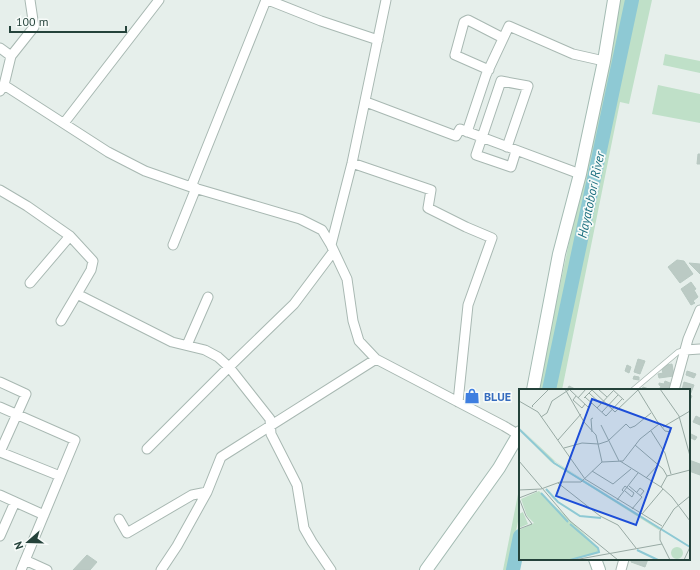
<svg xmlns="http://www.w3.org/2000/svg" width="700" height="570" font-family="'PT Sans',sans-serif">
	<rect width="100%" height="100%" fill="#e6efeb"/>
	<path fill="#bfe0c8" d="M620 0H626L595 155 586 188 545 390H538Z
		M635 0H652L629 104 620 102 562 390H554Z
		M665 54 700 61V73L663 65Z
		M658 85 700 94V123L652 114Z
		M520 484V512L508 570H503Z"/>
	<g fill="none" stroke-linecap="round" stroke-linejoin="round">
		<path stroke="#8ec9d4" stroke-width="14" d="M549 390 632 0
			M513 570 520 536"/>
	</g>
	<path fill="#bbcac4" stroke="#b8c9c2" d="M698 154H700V164H697Z
		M677 260 684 261 693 274 680 283 668 267Z
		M689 263 700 264V274Z
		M691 282 696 289 694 290 698 297 693 301 695 303 691 305 681 289Z
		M638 359 645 361 640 374 634 372Z
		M672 364 674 376 659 378 658 374 663 373 662 370 667 365Z
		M627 365 631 367 629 373 625 371Z
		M687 371 696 374 694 378 686 375Z
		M634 376 639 377V380L633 379Z
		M665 381 670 383 668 390H659L661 386 659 385V383L664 384Z
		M684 382 694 385 690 395 692 396 690 400H689V390H682Z
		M569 386 577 390H567Z
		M643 387 652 390H641Z
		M696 416 700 418V425L693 422Z
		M689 433 697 437 695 440 689 437Z
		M689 460 700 464V475L689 471Z
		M87 555 97 562 90 570H73Z
		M632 559H648L645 567 631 562Z"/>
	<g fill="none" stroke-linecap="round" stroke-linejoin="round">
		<defs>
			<path id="lane" d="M633 390 678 352 685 350"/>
			<path id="street" d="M268 0 321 21 378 40
				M0 48 11 56
				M489 70 455 55 464 22 468 20 503 38
				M4 85 108 152 145 171 191 187 300 219 322 230 331 245 347 279 353 321 359 341 376 359 504 426 519 435
				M0 91 4 85 11 56 34 27 30 0
				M366 102 456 136 460 129 580 174
				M64 123 159 0
				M467 132 486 75 509 26 573 54 604 61
				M507 147 528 86 501 81 476 155 511 167 516 151
				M352 163 431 190 428 208 466 227 492 238 468 305 458 402
				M191 187 266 0
				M0 190 27 206 70 236 93 261 91 270 77 294 172 342 205 350 218 357 229 367 270 419 271 434 297 485 304 528 312 542 331 570
				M173 245 196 188
				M331 245 352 163 386 0
				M30 283 70 236
				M61 321 77 294
				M187 345 208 297
				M685 350 700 349
				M0 382 26 394 0 452
				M674 390 688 339 700 310
				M0 407 75 440 21 570
				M147 449 229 367 294 304 333 252
				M0 452 60 476
				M0 495 44 515
				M119 519 127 533 192 495 207 492
				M0 536 15 502
				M25 560 47 570
				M161 570 177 546 207 492 221 457 376 359
				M621 570 624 559"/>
			<path id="secondary" d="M533 390 559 254 580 174 604 61 614 0
				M595 559 599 570
				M426 570 499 468 520 432"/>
		</defs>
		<use href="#lane" stroke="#a8b8b2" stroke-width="6"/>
		<use href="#street" stroke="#a8b8b2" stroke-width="11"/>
		<use href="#secondary" stroke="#a4bbb3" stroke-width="14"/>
		<use href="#lane" stroke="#fff" stroke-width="4.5"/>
		<use href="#street" stroke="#fff" stroke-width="9"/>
		<use href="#secondary" stroke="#fff" stroke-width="12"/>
	</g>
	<defs>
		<symbol id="shop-bare" viewBox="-9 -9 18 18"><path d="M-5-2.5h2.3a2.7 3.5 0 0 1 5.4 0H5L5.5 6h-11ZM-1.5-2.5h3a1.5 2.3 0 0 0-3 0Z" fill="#3f7fe0" stroke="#f7fbf9" stroke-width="2.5" paint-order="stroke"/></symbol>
	</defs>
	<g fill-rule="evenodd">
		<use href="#shop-bare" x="461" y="385" width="22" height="22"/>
	</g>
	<g text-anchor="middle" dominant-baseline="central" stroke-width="3.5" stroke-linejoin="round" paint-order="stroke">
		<g font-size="12" font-weight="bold" fill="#366cbe" stroke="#f7fbf9" text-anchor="start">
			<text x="484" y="396">BLUE</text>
		</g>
		<g font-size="13" font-style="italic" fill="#1c6f80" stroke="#f7fbf9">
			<text transform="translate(591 195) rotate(-78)">Hayatobori River</text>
		</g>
	</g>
	<g transform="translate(519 389)">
		<rect width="171" height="171" fill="#e6efeb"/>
		<path d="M0 38 37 73 141 139 33 71ZM0 41 33 73 141 140 140 141 32 73ZM20 102 79 158 80 164 52 171H0V141L15 134 8 127 2 110ZM4 123 9 135 0 139V125ZM152 164a6 6 0 1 1 12 0a6 6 0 1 1-12 0Z" fill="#bfe0c8"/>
		<path fill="none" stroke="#8ec9d4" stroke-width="2" d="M0 40 35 74 171 158M27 100 39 113 61 127 82 129M22 104 49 133M118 161 139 171M51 171 80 163 79 159 51 135"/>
		<path fill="none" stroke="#98aaa4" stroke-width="1" d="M46 0 65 33 77 46 83 73M72 0 96 23 119 1 138 32 146 42 152 43M79 0 88 8M93 0 105 11M141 0 160 27 171 67M51 1 69 18 73 14M70 4 82 15M57 7 54 11 63 19 66 15M66 8 87 27 103 10M59 9 67 0M65 9 74 0M0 12 19 23 66 90 143 137M14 18 13 17 30 0M78 19 94 2M83 23 99 6M22 28 28 24 33 12 51 0M82 36 100 72M144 38 171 22M132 42 146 64 152 85M73 43 72 30 74 29M39 51 62 25M116 56 144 80 148 87M45 59 63 54 80 55 89 52 107 35 111 39 116 37 132 24M0 72 51 132 99 171M101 72 142 98 153 108 171 132M73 82 94 95 112 80M127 89 139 76M39 94 81 127 99 136 117 159M110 97 123 108 113 120M142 98 148 87 171 81M0 101 22 100 41 93H62L83 73 104 72 121 50 140 35M105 103 103 101 106 97 115 104 113 108 106 102M118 103 121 99 125 102 121 107M0 109 18 102M98 111 119 84M123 125 144 100M0 140 13 135 7 127 0 109M55 171 143 155M151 171 141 151V142L155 120 171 107M165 171 171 158"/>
		<path fill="#1d4ed8" fill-opacity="0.15" stroke="#1d4ed8" stroke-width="2" d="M73 10 152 39 117 136 37 107Z"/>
		<rect width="171" height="171" fill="none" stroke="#24423a" stroke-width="2"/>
	</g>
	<g transform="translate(28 542) rotate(250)" stroke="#f7fbf9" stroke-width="3" paint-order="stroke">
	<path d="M0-3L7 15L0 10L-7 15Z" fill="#24423a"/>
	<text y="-6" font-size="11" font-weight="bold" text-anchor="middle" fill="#24423a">N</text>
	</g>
	<path d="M10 26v6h116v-6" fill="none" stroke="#24423a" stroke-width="2"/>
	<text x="16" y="26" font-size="12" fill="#24423a" stroke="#f7fbf9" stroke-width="3" paint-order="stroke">100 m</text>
</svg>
